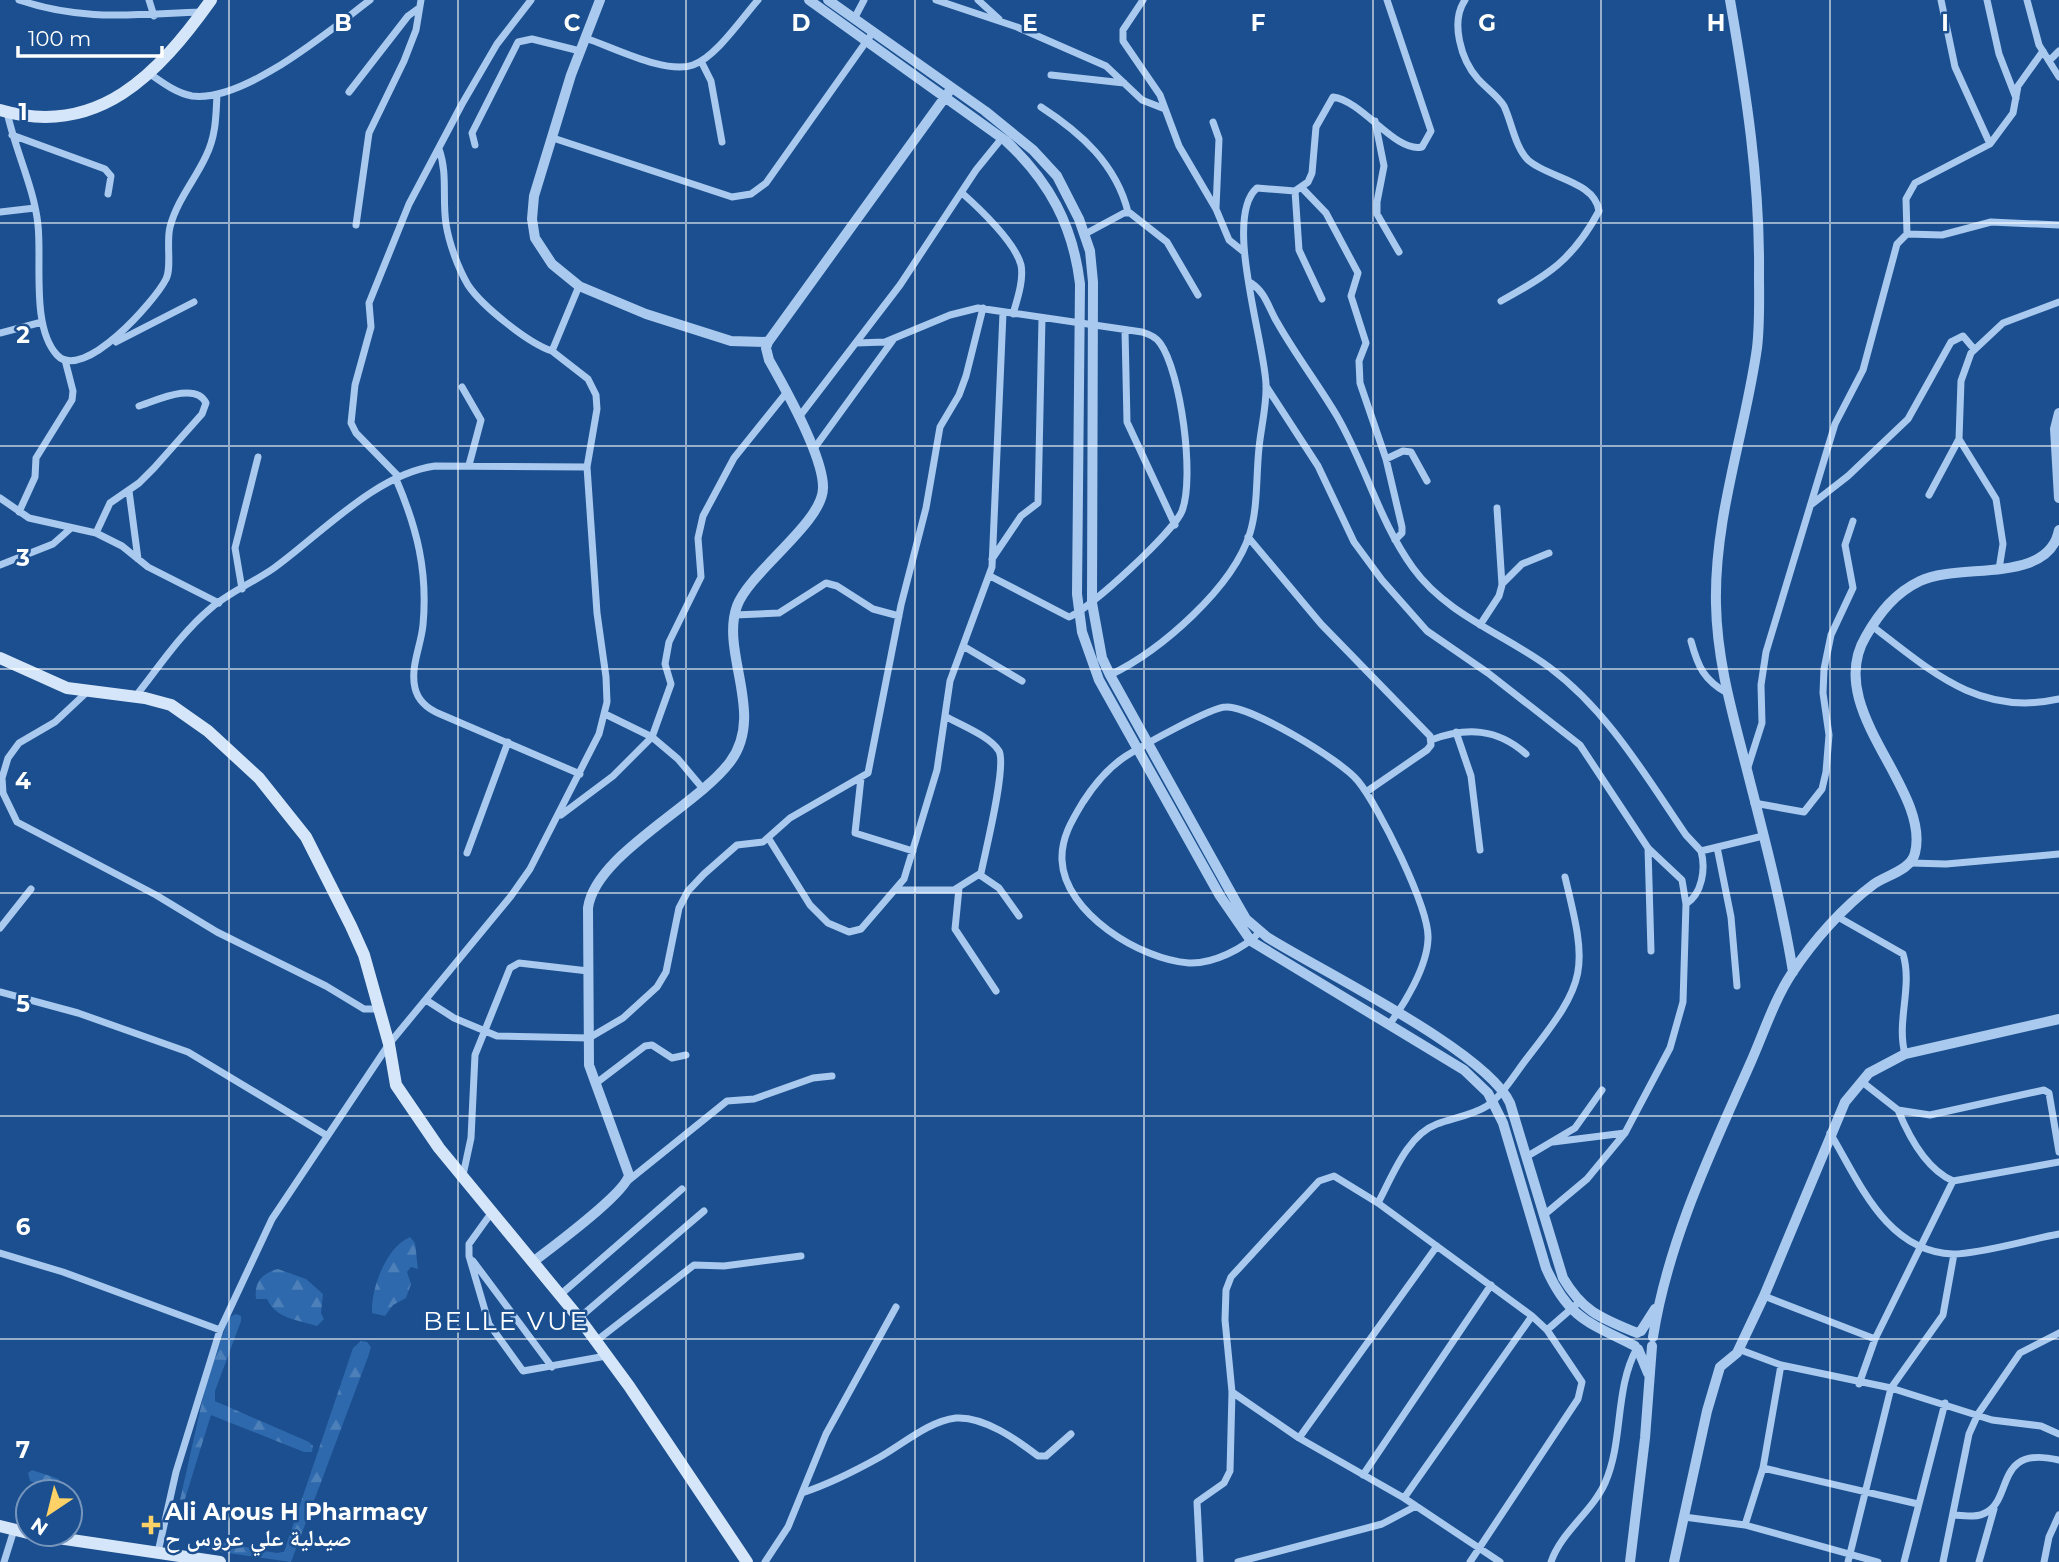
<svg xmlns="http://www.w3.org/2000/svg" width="2059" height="1562" font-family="Montserrat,'Noto Naskh Arabic',sans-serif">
	<defs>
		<pattern id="forest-firs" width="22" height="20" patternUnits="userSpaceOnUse" patternTransform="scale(1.75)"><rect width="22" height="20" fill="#2e69ad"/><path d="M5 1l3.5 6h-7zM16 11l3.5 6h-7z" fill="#4d80b9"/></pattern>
	</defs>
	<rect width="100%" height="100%" fill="#1b4f8f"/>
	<path fill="url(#forest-firs)" d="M410 1237 415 1243 418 1269 411 1267 407 1272 411 1284 406 1298 393 1305 385 1316 372 1313C371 1288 386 1247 410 1237Z
		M278 1269 306 1279 323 1294 321 1313 324 1319 317 1326C298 1320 276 1319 267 1299H256C254 1282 262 1273 278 1269Z
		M236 1314 241 1316V1321L215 1391V1401L309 1442 313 1446 312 1452H304L211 1415 185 1499 180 1500 206 1384 229 1317Z
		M361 1341 367 1342 371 1347 368 1357 291 1562 213 1551 203 1547 204 1541 210 1540 276 1553 284 1552 353 1348Z
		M32 1470 59 1479 58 1486 52 1489 30 1481 28 1473Z"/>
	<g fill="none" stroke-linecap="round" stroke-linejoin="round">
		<path stroke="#a9c9ee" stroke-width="7" d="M19 0C84 22 135 14 202 12
			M149 0 154 16
			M936 0 1017 27 1106 66 1142 100 1165 109
			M978 0 999 19
			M1143 0 1123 30V41L1160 95 1179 146 1216 209 1229 240 1244 252
			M1465 0C1450 22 1461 60 1478 79 1486 88 1498 96 1504 106 1512 123 1515 147 1528 160 1548 178 1595 181 1599 211 1573 260 1548 275 1501 301
			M1941 0 1955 67 1990 144
			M1987 0 1999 54 2016 98
			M2027 0 2039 45 2059 77
			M854 19 864 0
			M585 38C613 47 666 75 693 65 716 57 742 18 758 0
			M701 61 711 81 722 142
			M2049 61 2059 51
			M150 74C163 83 176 93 192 96 244 103 330 30 370 0
			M1051 75 1124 83
			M349 92 408 16 419 8
			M1041 107C1081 133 1116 164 1128 212
			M7 112C15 150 34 187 38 225 42 261 31 327 57 355 83 383 155 301 166 279 172 268 166 242 170 227 177 200 195 180 206 156 216 136 216 116 217 94
			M1375 121 1384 166 1377 202V214L1399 252
			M1213 122 1219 139 1216 208
			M12 135 105 169 111 176 108 194
			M553 138 732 197 751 194 766 183 873 32
			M475 145 472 133 518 42 532 39 580 51
			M439 149C448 174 442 198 446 224 449 243 458 268 468 285 482 306 528 343 552 351
			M1302 188 1326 213 1358 273 1351 296 1366 343 1359 361 1360 383 1386 459 1402 527V533L1395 540
			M1295 191 1299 250 1322 299
			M962 193C979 208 1015 242 1021 265 1024 280 1017 300 1013 314
			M0 212 35 208
			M356 225 369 133 404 61 416 30 421 0
			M1085 234 1124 213H1130L1167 242 1198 295
			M1907 234 1906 199 1915 183 1990 144 2013 113 2018 86 2043 51
			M1251 283C1266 293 1268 307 1277 322 1295 354 1318 384 1337 416 1366 466 1379 521 1413 568 1447 615 1504 634 1549 667 1608 711 1645 775 1686 835L1701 851C1706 869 1702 894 1686 904
			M1125 330 1127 422 1175 525
			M0 333 42 322
			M116 342 194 302
			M856 343 885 342 950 315 978 308 1142 332C1149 334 1156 337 1160 343 1181 372 1195 478 1182 511 1175 530 1088 611 1069 617L990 576
			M1266 386 1318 466 1354 542 1382 580 1427 631 1488 673 1580 745 1648 848 1682 880 1686 904 1683 1002 1670 1048 1625 1133 1587 1179 1544 1215
			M462 387 481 420 469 465
			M799 417 900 285 976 170 1002 138
			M813 450 893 340
			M1386 459 1403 451 1411 452 1427 481
			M399 477 356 433 351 423 355 385 371 327 369 303 409 204 462 104 497 44 531 0
			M396 479C417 528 428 571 423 625 421 646 410 667 415 688 418 701 428 709 440 714L580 774
			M129 491 138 559
			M1929 495 1959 439
			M0 498 29 518 96 533 122 546 148 567 219 603
			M1812 504 1848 476 1908 419 1951 342 1963 336 1974 349
			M19 512 35 477 36 458 72 400 73 391 65 360
			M96 533 110 503 139 483 154 468 202 414 206 403C196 381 155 401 139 406
			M1248 537 1321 624 1430 736 1431 745 1427 750 1366 792
			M992 559 1021 516 1038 503 1042 318
			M0 565 53 544 70 529
			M1999 569 2003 544 1996 499 1959 439 1961 381 1971 353 2003 323 2059 302
			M1502 584 1522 564 1549 553
			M242 589 235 548 258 457
			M735 615 779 613 826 583 837 586 873 609 899 616
			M1480 625 1499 596 1502 585 1497 508
			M1872 626C1931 671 1979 717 2059 699
			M1691 641C1698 667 1704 680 1727 693
			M963 646 1022 681
			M1110 675C1160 651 1233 588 1250 533 1258 507 1256 476 1259 448 1261 427 1267 405 1266 384 1264 339 1223 217 1257 188L1295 191 1308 182 1312 173 1316 127 1333 97C1363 101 1395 153 1422 147L1431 131 1387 0
			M87 692 55 722 19 743 8 758 2 778 3 793 17 822 156 895 217 932 326 986 364 1009H378
			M135 697C159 667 181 633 211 608 230 592 254 582 274 568 321 534 376 474 435 466L587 467
			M605 714 652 737 671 684 665 664 669 642 701 577 698 538 703 516 734 458 787 392
			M1456 732 1471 776 1480 850
			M1431 740C1466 727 1497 728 1526 754
			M1748 767 1762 723 1761 685 1766 652 1835 424 1863 370 1897 244 1907 234 1942 235 1991 222 2059 225
			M861 778 855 833 913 851
			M1754 803 1804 812 1822 789 1826 772 1829 735 1823 693 1824 669 1831 635 1853 588 1845 545 1853 521
			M561 815 613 776 652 737 678 759 704 790
			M769 839 810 905 828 923 849 932 861 929 904 879 937 770 950 681 992 567 1003 313
			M1717 847 1731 917 1737 986
			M1648 848 1651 951
			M1701 851 1763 836
			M467 853 508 742
			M1911 863 1946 864 2059 854
			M980 875 999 888 1019 916
			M959 888 955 929 996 991
			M895 890H954L981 873C985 853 1007 766 999 751 990 736 960 725 945 716
			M1838 917 1903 954C1913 987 1896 1021 1905 1054
			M0 928 31 889
			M1260 932C1243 949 1213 964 1189 963 1141 960 1064 913 1062 860 1061 838 1072 820 1083 802 1094 785 1109 767 1126 756 1142 746 1211 707 1226 707 1251 706 1341 760 1358 781 1378 805 1430 909 1428 939 1427 967 1405 1003 1389 1025
			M0 992 78 1013 188 1052 326 1135
			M426 1000 454 1018 497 1036 589 1038 623 1018 657 987 666 972 679 908 688 891 704 874 737 845 763 842 790 818 868 773 901 605 926 508 940 427 959 395 966 376 983 308
			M1861 1081 1898 1110 1930 1115 2044 1090 2049 1093 2059 1152
			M595 1084 645 1046 652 1045 672 1058 686 1055
			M1898 1110C1909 1137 1926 1169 1953 1181L2059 1162
			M1830 1133C1859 1181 1886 1252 1953 1254 1980 1254 2031 1239 2059 1234
			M1553 1142 1625 1133
			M1526 1157 1575 1128 1602 1090
			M463 1175 471 1138 475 1055 510 968 519 963 588 971
			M629 1180 727 1101 754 1099 813 1078 832 1076
			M1378 1203C1392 1177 1407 1135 1437 1124 1453 1118 1473 1115 1487 1106 1503 1095 1516 1072 1528 1057 1588 980 1588 971 1565 877
			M492 1212 469 1244V1256L489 1324 523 1371 606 1356
			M0 1253 63 1272 220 1330
			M473 1261 552 1367
			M560 1295 682 1189
			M1764 1296 1875 1339
			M579 1318 704 1211
			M1547 1330 1578 1303
			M596 1341 694 1265 724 1266 801 1256
			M1738 1349 1781 1365 1891 1388 1992 1420 2041 1426 2059 1434
			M1859 1384 1875 1339 1953 1181
			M1232 1392 1299 1438 1404 1498 1500 1562
			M1299 1438 1437 1246
			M1763 1468 1918 1504
			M1363 1475 1491 1285
			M802 1493C829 1484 855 1471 880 1457 903 1444 929 1421 956 1418 984 1416 1017 1440 1038 1456H1046L1071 1434
			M1404 1498 1532 1316
			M1954 1515C1965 1516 1978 1518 1987 1512 2013 1497 1995 1445 2059 1460
			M1684 1517 1745 1525 1878 1562
			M1745 1525 1763 1468 1781 1365
			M158 1552 176 1472 220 1330 272 1219 389 1044 511 896 530 869 599 734 607 702 606 677 597 613 587 467 597 409 596 395 588 379 552 351 579 286
			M4 1562 14 1530
			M765 1562 788 1527 826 1434 896 1307
			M1200 1562 1197 1502 1224 1483 1230 1471 1232 1392 1225 1320 1226 1290 1231 1277 1319 1181 1334 1176 1378 1203 1532 1316 1547 1330 1582 1382 1578 1399 1470 1562
			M1238 1562 1382 1524 1416 1506
			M1551 1562C1561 1532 1592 1512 1605 1483 1624 1440 1614 1390 1637 1348
			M1848 1562 1891 1388 1943 1315 1954 1254
			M1904 1562 1945 1403
			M1943 1562 1969 1434 1978 1414 2020 1353 2059 1333
			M1979 1562 1994 1509
			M2044 1562 2049 1537 2059 1515"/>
		<path stroke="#a9c9ee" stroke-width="10" d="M600 0 571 75 534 196 532 219 535 238 552 264 579 286 646 314 731 341 768 342
			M809 0 1006 141C1049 181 1073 225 1080 284L1077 594 1082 632 1099 680 1220 896 1251 941 1464 1070 1488 1093 1503 1123 1546 1268C1568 1318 1589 1323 1635 1346
			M828 0 985 111 1033 150 1057 176 1079 219 1090 251 1093 282 1092 603 1102 658 1110 675 1235 900 1246 919 1267 937C1321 971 1486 1051 1510 1103L1563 1278C1583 1312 1601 1318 1637 1333
			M1730 0C1746 92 1760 180 1759 274 1759 298 1760 323 1757 348 1745 433 1714 517 1716 604 1717 662 1733 715 1747 770 1764 837 1782 904 1793 972
			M2059 413 2055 429 2059 498
			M533 1262C552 1247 625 1194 629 1175L589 1065 588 908C595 855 696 807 730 762 766 714 720 653 737 606 750 571 824 522 823 487 823 456 785 388 769 360L766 348 768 342 948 93
			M1641 1331 1655 1309
			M1653 1337C1668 1241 1711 1152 1750 1064 1763 1035 1774 1000 1792 973 1813 941 1843 907 1874 884 1887 875 1911 870 1915 853 1931 788 1822 709 1866 636 1880 612 1895 593 1920 581 1959 562 2049 585 2059 530
			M1638 1349 1648 1373
			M1630 1562 1645 1438 1652 1346
			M1674 1562 1707 1411 1720 1367 1737 1353 1764 1296 1845 1102 1869 1073 1905 1054 2059 1019"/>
		<path stroke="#d6e6fa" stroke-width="12" d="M0 110C98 139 159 73 211 0
			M0 658 67 688 145 698 171 705 208 731 259 778 306 837 351 926 364 955 389 1044 396 1085 439 1148 579 1318 629 1386 747 1562
			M0 1526 28 1533
			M31 1534 220 1562"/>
	</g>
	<path fill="none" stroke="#fff" stroke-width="2" stroke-opacity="0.55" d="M229 0V1562M458 0V1562M686 0V1562M915 0V1562M1144 0V1562M1373 0V1562M1601 0V1562M1830 0V1562M0 223H2059M0 446H2059M0 669H2059M0 893H2059M0 1116H2059M0 1339H2059"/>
	<path fill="#ffd166" stroke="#1b4f8f" stroke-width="2.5" d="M147.5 1514.5h7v7h7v7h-7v7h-7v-7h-7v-7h7z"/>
	<g text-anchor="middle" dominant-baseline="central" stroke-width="5" stroke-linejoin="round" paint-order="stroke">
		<g font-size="23" font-weight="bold" fill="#fff" stroke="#1b4f8f" text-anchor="start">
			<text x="165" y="1512">Ali Arous H Pharmacy<tspan x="165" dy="26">صيدلية علي عروس ح</tspan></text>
		</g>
		<g font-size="26" letter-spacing="2" fill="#fff" stroke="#1b4f8f">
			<text x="506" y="1321">BELLE VUE</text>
		</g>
	</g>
	<g font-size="23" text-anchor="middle" font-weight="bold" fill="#fff" stroke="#1b4f8f" stroke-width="5" stroke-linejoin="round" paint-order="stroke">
		<text x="343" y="31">B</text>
		<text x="572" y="31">C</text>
		<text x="801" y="31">D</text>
		<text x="1030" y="31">E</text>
		<text x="1258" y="31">F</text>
		<text x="1487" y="31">G</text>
		<text x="1716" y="31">H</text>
		<text x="1945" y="31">I</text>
		<text x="23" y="120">1</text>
		<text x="23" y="343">2</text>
		<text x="23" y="566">3</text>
		<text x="23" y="789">4</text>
		<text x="23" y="1012">5</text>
		<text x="23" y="1235">6</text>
		<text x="23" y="1458">7</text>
	</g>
	<g transform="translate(49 1513) rotate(215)"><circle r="33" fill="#1b4f8f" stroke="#7695bc" stroke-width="2"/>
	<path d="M0-5L12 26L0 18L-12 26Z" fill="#ffd166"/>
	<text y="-10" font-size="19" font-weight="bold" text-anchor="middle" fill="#ffffff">N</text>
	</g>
	<path d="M18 46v10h144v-10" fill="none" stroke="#ffffff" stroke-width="3.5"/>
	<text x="28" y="46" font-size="21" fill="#ffffff" stroke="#1b4f8f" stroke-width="5" paint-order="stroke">100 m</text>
</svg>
